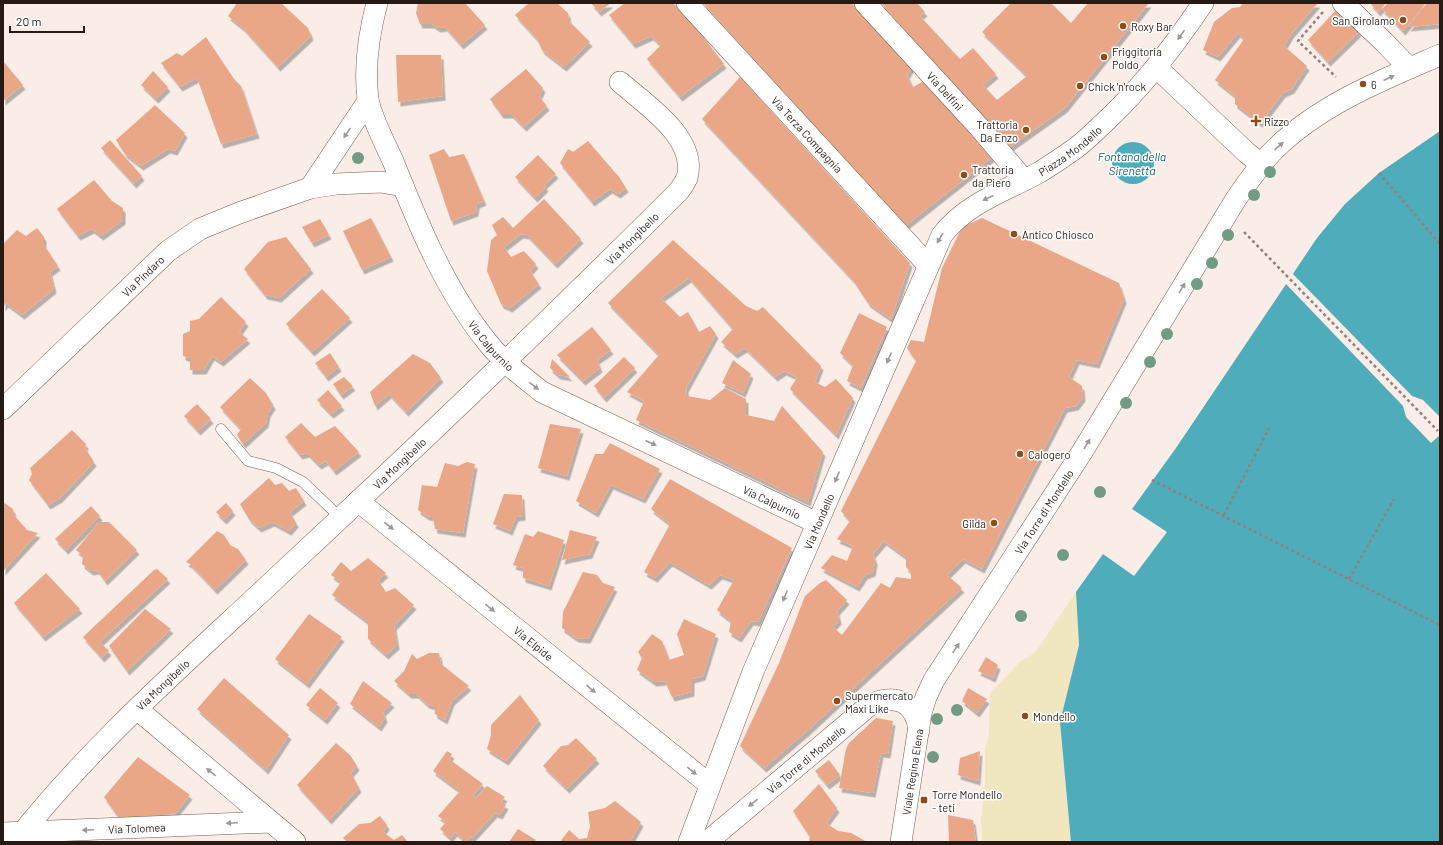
<svg xmlns="http://www.w3.org/2000/svg" width="1443" height="845" font-family="Barlow,sans-serif">
	<defs>
		<filter id="shadow"><feDropShadow dx="2.5" dy="4.5" stdDeviation="0" flood-color="#0004"/></filter>
	</defs>
	<rect width="100%" height="100%" fill="#faece6"/>
	<path fill="#f0e6c0" d="M1076 592 1079 645 1060 722 1071 842H982L981 819 985 781V748L989 736 990 693 1021 661 1035 653Z"/>
	<path fill="#4eacbb" d="M1440 131V842H1071L1060 722 1079 645 1076 592 1103 554 1134 576 1167 532 1132 509 1176 448 1317 238 1345 204 1379 173Z
		M1112 163a21 21 0 1 1 42 0a21 21 0 1 1-42 0Z"/>
	<path fill="#faece6" d="M1292 273 1412 396 1423 400 1440 417V435L1431 443 1406 417 1403 406 1285 283Z"/>
	<path fill="#eaa788" filter="url(#shadow)" d="M237 3H281L308 28 311 36 278 67 243 28 228 16Z
		M418 3H465L485 25 461 45 445 27 438 28 432 24H420L416 13Z
		M529 3H557L568 13 569 21 590 42 564 67 542 50 537 39 515 15Z
		M591 3H611L599 12Z
		M625 3H673L688 17 724 64 680 97 647 59 661 45 651 36 633 44 609 15Z
		M703 3H852L913 65 907 75 913 87 926 80 995 155 905 226Z
		M881 3H917L925 12 920 16 960 59 973 48 996 74 983 85 997 100 1027 76 982 32 1011 3H1051L1071 23 1088 3H1149L1065 108 1009 148Z
		M1243 3H1318L1291 34 1284 46 1307 66 1292 89 1283 93 1260 123 1235 104V96L1215 80 1244 39 1238 33 1218 57 1203 50 1214 22 1232 8 1240 7Z
		M1370 3H1386L1378 12Z
		M1388 3H1426L1403 31 1382 9Z
		M1427 3H1440V24L1408 27Z
		M1337 9 1359 32 1328 62 1308 40Z
		M206 37 234 79 241 86 257 134 221 144 197 78 180 87 161 63 177 53 182 56Z
		M396 55H441L443 96 398 102Z
		M3 61 23 85 3 101Z
		M526 69 543 88 539 96 547 106 524 127 511 114H501L490 99Z
		M153 71 168 87 156 99 141 85Z
		M740 77 910 263 891 319 868 303 853 280 702 119Z
		M155 105 185 133 175 151 168 149 141 166 125 154 116 140Z
		M110 140 142 176 134 184 101 148Z
		M588 141 619 177 626 188 618 194 610 189 592 202 560 163 568 149 573 152Z
		M444 149 449 157 464 154 484 201 477 204 476 212 451 221 429 155Z
		M538 155 556 174 544 185 546 187 535 198 515 177Z
		M94 180 112 201 123 208V220L101 236 92 229 78 236 57 209Z
		M544 199 581 239 555 264 527 235 521 234 504 247 511 257 524 251 536 264 530 271 539 284 510 308 501 304 487 271 491 240 497 235 492 225 503 217 513 228Z
		M371 218 391 257 362 270 343 231Z
		M982 218 1119 283 1124 299 1097 364 1077 360 1069 377 1082 386 1083 397 1076 406 1065 408 982 569 963 559 947 575 962 588 806 732 764 768 740 746 779 663 805 596 820 583 826 580 847 600 837 611 839 620 833 627 842 635 881 583 890 588 896 577 911 579V572L906 567V557L884 541 873 554 875 561 873 572 865 575 857 587 821 568 832 555 847 561 853 546 837 539 850 521 841 511 916 361 907 348 911 340 924 342 942 268 962 227Z
		M320 219 329 235 312 243 302 227Z
		M37 228 44 237V245L58 266 50 272 54 289 22 315 6 303 3 307V244L17 230 26 236Z
		M286 237 311 269 279 298 265 295 244 269 268 242Z
		M673 240 746 306 757 311 763 307 821 366 815 382 825 387 836 379 853 398 836 435 790 389 797 377 784 371 775 377 745 348 735 354 721 342 733 329 689 278 661 298 680 317 688 312 699 332 710 326 716 334 686 388 687 396 710 400 725 388 746 399V415L774 421 782 406 823 452 808 502 636 420 644 401 627 392 659 355 608 303Z
		M322 289 350 318 312 352 286 324Z
		M221 297 246 322 239 332 248 339 221 362 212 356 204 370H190V358L183 356V334L190 331V321L199 319Z
		M859 313 887 327 861 388 847 381 853 365 840 353Z
		M592 327 611 350 597 360 600 368 583 381 557 355Z
		M330 353 339 367 326 377 315 363Z
		M413 354 430 363 441 378 406 412 389 394 375 406 370 392Z
		M624 357 635 368 604 398 594 386Z
		M552 359 570 377 558 375 550 368Z
		M733 360 751 374 743 393 722 383Z
		M344 377 353 386 341 395 333 384Z
		M250 378 266 393 273 405 268 413 266 423 243 444 237 435 241 429 220 407Z
		M328 390 342 406 331 414 317 400Z
		M197 404 211 419 198 431 184 416Z
		M301 423 315 437 335 426 359 452 334 471 326 461 319 465 307 453 300 455 285 437Z
		M550 424 581 429 567 476 538 468Z
		M72 430 86 444 85 448 94 462 60 498 48 505 29 480 32 474 30 468Z
		M610 443 660 469 643 499 611 485 596 513 576 501 595 454H603Z
		M467 462 475 464 463 533 435 529 433 517 427 516 418 510 422 485 437 487 445 463 458 466Z
		M269 478 275 485 282 483 289 491 296 488 304 501 290 512 296 523 289 531 272 522 259 528 249 519 240 504Z
		M670 479 792 548 758 622 751 621 739 638 729 632 731 621 717 610 734 580 720 575 709 585 670 562 655 578 644 572 670 524 651 509Z
		M504 494 522 495 523 516 516 517 510 531 493 524Z
		M3 502 13 509 14 515 27 530 38 533 3 571Z
		M226 503 233 511 224 520 216 512Z
		M91 506 100 516 66 550 55 539Z
		M99 522H109L137 550 105 581 97 570 91 571 82 564 83 556 76 550Z
		M570 530 597 537 590 554 562 560Z
		M217 531 224 535 230 545 238 549 246 560 215 590 190 564 186 562Z
		M538 531 564 540 549 586 523 578V568L513 565 525 534 533 537Z
		M368 558 386 573 378 580 386 592 395 588 414 605 394 626 397 645 386 655 368 639V622L332 595 341 582 331 575 341 562 351 571Z
		M157 569 168 579 100 642 109 651 102 658 83 637 154 570Z
		M583 572 597 575 603 583 615 587 588 639 576 638 562 628 563 612Z
		M46 573 80 609 43 637 14 603Z
		M145 609 171 629 127 671 109 646Z
		M309 614 342 637 307 684 275 659Z
		M684 619 716 634 703 676 692 679V692L672 697 665 681 654 682 637 670 642 658 638 652 652 634 662 641 669 660 684 655 677 634Z
		M429 653H439L441 664 469 686 452 701 445 720 435 714 434 706 427 704 416 694H409L394 681 404 671 412 654 417 659Z
		M986 657 998 665 993 678 978 671Z
		M224 678 289 735 266 770 197 709Z
		M363 681 392 703 383 712 385 718 379 727 350 704Z
		M320 688 338 703 325 720 306 705Z
		M968 688 987 699 977 713 962 701Z
		M520 695 539 720 506 761 487 749 491 735V725Z
		M876 718 893 721 888 754 881 753 873 793 839 788 846 749 849 743Z
		M576 738 597 759 567 789 543 766 561 746 568 745Z
		M336 743 350 755 357 766 351 773 359 788 329 820 297 785Z
		M447 751 452 754 449 759 483 784 473 795 476 798 487 786 505 797 501 802 506 805 500 815 495 813 472 838 471 836 466 842 455 832 450 838 440 829 446 822 438 816 460 791 433 771Z
		M980 751 978 781 958 775 960 758Z
		M138 757 190 795 175 814 119 818 104 797Z
		M829 760 840 775 827 785 815 771Z
		M819 784 837 808 826 823 838 831 851 833 867 842H809L810 837 793 811Z
		M615 801 641 822 630 842H560L569 830 579 839 587 838 590 826 588 812 605 808Z
		M948 815 973 820 976 842H949Z
		M380 816 387 825 383 832 394 840 402 835 408 842H347L343 838 359 824 370 823Z
		M518 829 536 840 534 842H509Z"/>
	<g fill="none" stroke-linecap="round" stroke-linejoin="round">
		<defs>
			<path id="lane" d="M221 429 248 461 276 468 303 482 341 518"/>
			<g id="street">
				<path id="s1" d="M377 3C369 33 364 67 368 99 370 114 386 146 393 161 418 224 445 290 488 343 503 362 523 377 542 392L817 523"/>
				<path id="s2" d="M687 3 928 265"/>
				<path id="s3" d="M865 3 979 127 1024 180"/>
				<path d="M1343 3 1384 42 1409 68"/>
				<path d="M1156 67 1247 153 1261 164"/>
				<path d="M310 188 368 101"/>
				<path id="s4" d="M3 409 168 251 200 229 239 213 310 188 336 184 381 182 403 186"/>
				<path id="s5" d="M358 501 710 785"/>
				<path d="M137 709 295 842"/>
				<path id="s6" d="M3 833 271 822"/>
				<path id="s7" d="M15 842C95 740 195 655 288 567 420 444 551 319 679 191 682 187 685 182 687 178 698 138 646 105 620 82"/>
				<path id="s8" d="M689 842 753 672 942 235C968 202 1004 192 1040 172 1051 165 1062 158 1073 150 1085 142 1096 130 1107 120 1144 85 1175 45 1203 3"/>
				<path id="s9" d="M707 842 871 704C896 694 915 701 919 730"/>
				<path id="s10" d="M901 842 921 713 926 697 934 680 1082 452 1236 199C1248 182 1259 165 1274 150 1319 105 1382 80 1440 55"/>
			</g>
		</defs>
		<use href="#lane" stroke="#7b5d4f" stroke-width="11"/>
		<use href="#street" stroke="#7b5d4f" stroke-width="22"/>
		<path stroke="#8f817c" stroke-width="2.5" stroke-dasharray="3 3" stroke-linecap="butt" d="M1323 12 1298 41 1336 77
			M1379 173 1440 244
			M1244 232 1438 431
			M1152 480 1440 625
			M1224 515 1269 428
			M1349 579 1394 499"/>
		<use href="#lane" stroke="#fff" stroke-width="10"/>
		<use href="#street" stroke="#fff" stroke-width="21"/>
	</g>
	<g fill="#709b84">
		<circle cx="358" cy="158" r="6"/>
		<circle cx="1270" cy="172" r="6"/>
		<circle cx="1254" cy="195" r="6"/>
		<circle cx="1228" cy="235" r="6"/>
		<circle cx="1212" cy="263" r="6"/>
		<circle cx="1197" cy="284" r="6"/>
		<circle cx="1167" cy="334" r="6"/>
		<circle cx="1150" cy="362" r="6"/>
		<circle cx="1126" cy="403" r="6"/>
		<circle cx="1100" cy="492" r="6"/>
		<circle cx="1063" cy="555" r="6"/>
		<circle cx="1021" cy="616" r="6"/>
		<circle cx="957" cy="710" r="6"/>
		<circle cx="937" cy="719" r="6"/>
		<circle cx="933" cy="757" r="6"/>
	</g>
	<defs><path id="oneway-solid" d="M-6-.8H1V-3.2L6.5 0L1 3.2V.8H-6Z"/></defs>
	<g fill="#9e9896">
		<use href="#oneway-solid" transform="translate(1181 35) rotate(125)"/>
		<use href="#oneway-solid" transform="translate(1389 78) rotate(-25)"/>
		<use href="#oneway-solid" transform="translate(347 133) rotate(124)"/>
		<use href="#oneway-solid" transform="translate(1279 146) rotate(-40)"/>
		<use href="#oneway-solid" transform="translate(988 198) rotate(155)"/>
		<use href="#oneway-solid" transform="translate(940 238) rotate(120)"/>
		<use href="#oneway-solid" transform="translate(1182 288) rotate(-59)"/>
		<use href="#oneway-solid" transform="translate(889 358) rotate(114)"/>
		<use href="#oneway-solid" transform="translate(534 386) rotate(37)"/>
		<use href="#oneway-solid" transform="translate(651 443) rotate(25)"/>
		<use href="#oneway-solid" transform="translate(1087 444) rotate(-59)"/>
		<use href="#oneway-solid" transform="translate(837 477) rotate(112)"/>
		<use href="#oneway-solid" transform="translate(389 526) rotate(39)"/>
		<use href="#oneway-solid" transform="translate(785 596) rotate(113)"/>
		<use href="#oneway-solid" transform="translate(490 608) rotate(39)"/>
		<use href="#oneway-solid" transform="translate(956 648) rotate(-56)"/>
		<use href="#oneway-solid" transform="translate(591 689) rotate(39)"/>
		<use href="#oneway-solid" transform="translate(692 771) rotate(39)"/>
		<use href="#oneway-solid" transform="translate(211 772) rotate(-140)"/>
		<use href="#oneway-solid" transform="translate(753 803) rotate(141)"/>
		<use href="#oneway-solid" transform="translate(232 823) rotate(177)"/>
		<use href="#oneway-solid" transform="translate(88 830) rotate(177)"/>
	</g>
	<g fill="#8d4c18" stroke="#fff" stroke-width="1.5">
		<circle cx="1403" cy="20" r="4"/>
		<circle cx="1123" cy="26" r="4"/>
		<circle cx="1104" cy="57" r="4"/>
		<circle cx="1363" cy="84" r="4"/>
		<circle cx="1080" cy="86" r="4"/>
		<path d="M1254 115h4v4h4v4h-4v4h-4v-4h-4v-4h4z"/>
		<circle cx="1026" cy="130" r="4"/>
		<circle cx="964" cy="175" r="4"/>
		<circle cx="1014" cy="234" r="4"/>
		<circle cx="1020" cy="454" r="4"/>
		<circle cx="994" cy="523" r="4"/>
		<circle cx="837" cy="701" r="4"/>
		<circle cx="1025" cy="716" r="4"/>
		<rect x="920" y="796" width="8" height="8" rx="2"/>
	</g>
	<g text-anchor="middle" dominant-baseline="central" stroke-width="3" stroke-linejoin="round" paint-order="stroke">
		<g font-size="11" fill="#271a15" stroke="#fff" text-anchor="start">
			<text x="1395" y="20" text-anchor="end">San Girolamo</text>
			<text x="1131" y="26">Roxy Bar</text>
			<text x="1112" y="51">Friggitoria<tspan x="1112" dy="13">Poldo</tspan></text>
			<text x="1371" y="84">6</text>
			<text x="1088" y="86">Chick 'n'rock</text>
			<text x="1264" y="121">Rizzo</text>
			<text x="1018" y="124" text-anchor="end">Trattoria<tspan x="1018" dy="13">Da Enzo</tspan></text>
			<text x="972" y="169">Trattoria<tspan x="972" dy="13">da Piero</tspan></text>
			<text x="1022" y="234">Antico Chiosco</text>
			<text x="1028" y="454">Calogero</text>
			<text x="986" y="523" text-anchor="end">Gilda</text>
			<text x="845" y="695">Supermercato<tspan x="845" dy="13">Maxi Like</tspan></text>
			<text x="1033" y="716">Mondello</text>
			<text x="932" y="794">Torre Mondello<tspan x="932" dy="13">- teti</tspan></text>
		</g>
		<g font-size="11" fill="#271a15" stroke="#fff">
			<text stroke="none"><textPath href="#s3" startOffset="119">Via Delfini</textPath></text>
			<text stroke="none"><textPath href="#s2" startOffset="178">Via Terza Compagnia</textPath></text>
			<text stroke="none"><textPath href="#s8" startOffset="812">Piazza Mondello</textPath></text>
			<text stroke="none"><textPath href="#s7" startOffset="864">Via Mongibello</textPath></text>
			<text stroke="none"><textPath href="#s4" startOffset="193">Via Pindaro</textPath></text>
			<text stroke="none"><textPath href="#s1" startOffset="374">Via Calpurnio</textPath></text>
			<text stroke="none"><textPath href="#s7" startOffset="540">Via Mongibello</textPath></text>
			<text stroke="none"><textPath href="#s1" startOffset="698">Via Calpurnio</textPath></text>
			<text stroke="none"><textPath href="#s10" startOffset="367">Via Torre di Mondello</textPath></text>
			<text stroke="none"><textPath href="#s8" startOffset="346">Via Mondello</textPath></text>
			<text stroke="none"><textPath href="#s5" startOffset="226">Via Elpide</textPath></text>
			<text stroke="none"><textPath href="#s7" startOffset="216">Via Mongibello</textPath></text>
			<text stroke="none"><textPath href="#s9" startOffset="129">Via Torre di Mondello</textPath></text>
			<text stroke="none"><textPath href="#s10" startOffset="71">Viale Regina Elena</textPath></text>
			<text stroke="none"><textPath href="#s6" startOffset="134">Via Tolomea</textPath></text>
		</g>
		<g font-size="12" font-style="italic" fill="#12616c" stroke="#fff">
			<text x="1132" y="156">Fontana della<tspan x="1132" dy="14">Sirenetta</tspan></text>
		</g>
	</g>
	<rect width="1443" height="845" fill="none" stroke="#271a15" stroke-width="8"/>
	<path d="M10 26v6h74v-6" fill="none" stroke="#271a15" stroke-width="2"/>
	<text x="16" y="26" font-size="12" fill="#271a15" stroke="#ffffff" stroke-width="3" paint-order="stroke">20 m</text>
</svg>
